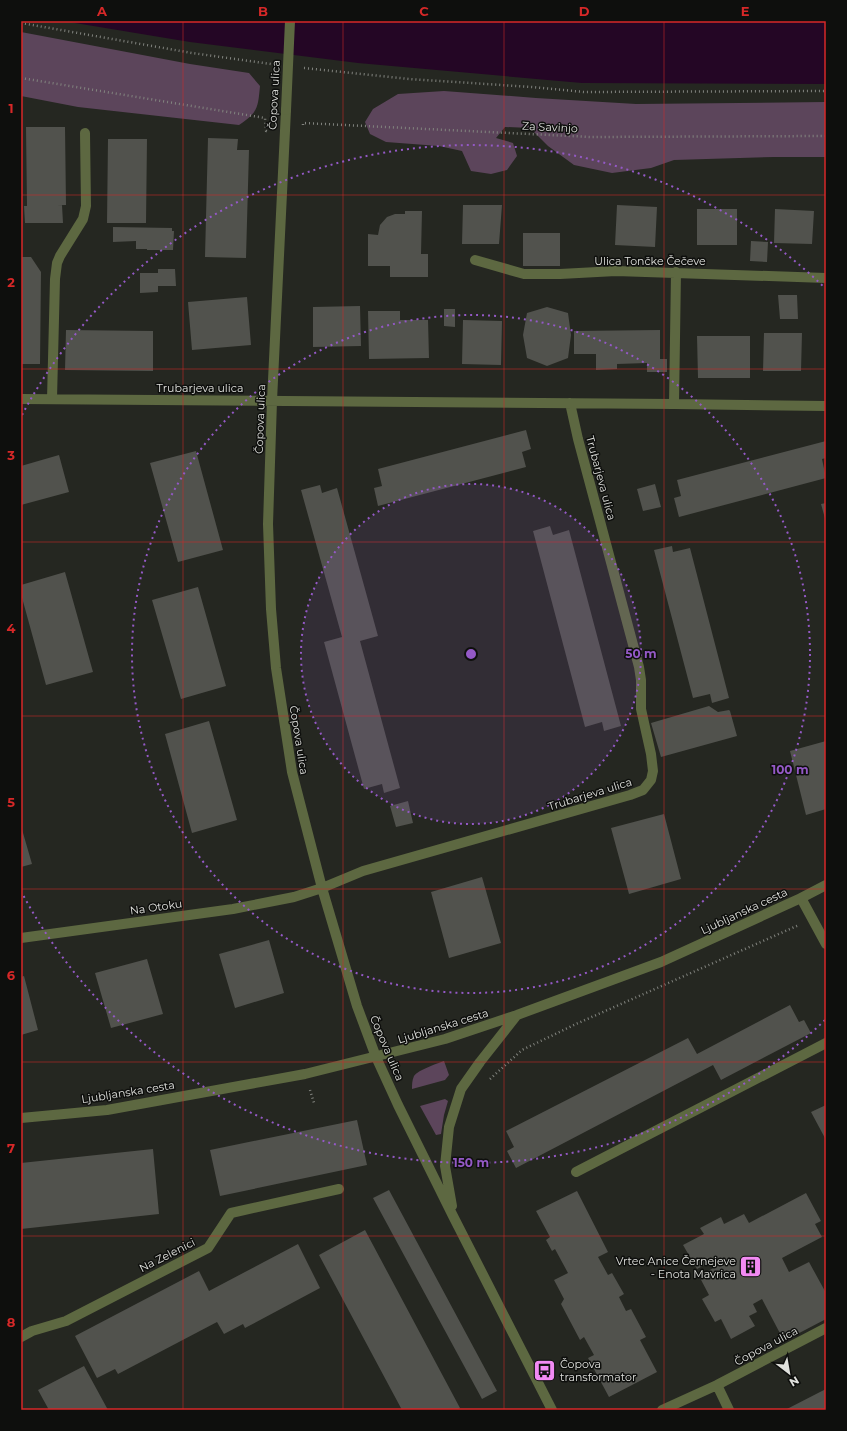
<svg xmlns="http://www.w3.org/2000/svg" width="847" height="1431" font-family="Montserrat,sans-serif">
	<rect width="100%" height="100%" fill="#252721"/>
	<path fill="#5c455b" d="M21 32 190 64 249 73 260 86C258 107 258 113 239 125L78 107 21 96Z
		M444 91 536 98 636 104 826 102V157H774L674 160 651 168 612 173 574 165 548 146 530 128 505 127 496 138 513 143 517 156 507 170 491 174 471 171 462 151 439 146 386 142 370 134 365 122 373 109 398 94Z
		M444 1061 449 1075 445 1080 412 1089C412 1085 412 1080 414 1076 418 1070 436 1064 444 1061Z
		M445 1099 448 1101 444 1115 441 1134 436 1135 420 1106Z"/>
	<path fill="#240625" d="M63 21H826V84L582 83 358 63 190 42Z"/>
	<path fill="#51524d" d="M26 127H65L66 205 27 206Z
		M208 138 238 139 237 150H249L246 258 205 257Z
		M108 139H147L146 223H107Z
		M62 205 63 223H25L24 206Z
		M463 205H502L499 244H462Z
		M617 205 657 207 655 247 615 245Z
		M697 209H737V245H697Z
		M775 209 814 211 812 244 774 243Z
		M405 211H422L421 254H428V277H390V266H368V234L378 235 380 225 387 217 395 214H405Z
		M113 227 172 228V231H174L173 250H147V249H136V241L113 242Z
		M523 233H560V266H523Z
		M751 241 768 242 767 262 750 261Z
		M21 257H31L41 272 40 364H21Z
		M158 269H175L176 286H158V292L140 293V273H158Z
		M778 295H797L798 319H780Z
		M247 297 251 345 192 350 188 302Z
		M360 306 361 346 313 347V307Z
		M547 307 568 313 571 335 568 358 547 366 527 358 523 335 527 313Z
		M444 309H455V327L444 326Z
		M368 311H400V320H428L429 358 369 359Z
		M463 320 502 321 501 365 462 364Z
		M66 330 153 331V371L65 370Z
		M660 330V359H667V372H647V363L617 364V369L596 370V354H574V331Z
		M764 333H802L801 371H763Z
		M697 336H750V378H698Z
		M526 430 531 449 522 452 526 467 378 506 374 488 382 486 378 469Z
		M826 441V458L822 459 826 478 679 517 674 498 681 496 677 480Z
		M196 451 223 550 178 562 150 463Z
		M59 455 69 492 21 505V466Z
		M655 484 661 507 643 511 637 489Z
		M320 485 322 493 337 488 378 636 360 641 400 788 384 793 382 784 364 789 324 642 342 637 301 490Z
		M826 503V522L821 504Z
		M550 526 553 535 569 530 621 726 604 731 602 722 585 727 533 531Z
		M672 546 673 552 690 548 729 698 712 703 710 694 693 698 654 550Z
		M65 572 93 672 46 685 21 594V585Z
		M198 587 226 686 181 699 152 600Z
		M709 706 718 712 729 710 730 711 737 736 661 757 651 723Z
		M209 721 237 820 192 833 165 734Z
		M826 741V809L806 815 790 751Z
		M408 801 413 823 396 827 390 806Z
		M664 814 681 879 629 894 611 828Z
		M21 826 32 864 21 867Z
		M482 877 501 943 449 958 431 892Z
		M269 940 284 993 235 1008 219 954Z
		M147 959 163 1014 111 1028 95 973Z
		M24 976 38 1030 21 1035V977Z
		M790 1005 799 1022 804 1020 811 1033 721 1080 713 1065 516 1168 507 1151 514 1147 506 1131 688 1038 697 1054Z
		M826 1105V1140L811 1112Z
		M357 1120 367 1165 220 1196 210 1150Z
		M153 1149 159 1214 21 1229V1163Z
		M389 1190 497 1391 482 1399 373 1198Z
		M577 1191 608 1252 598 1257 608 1275 612 1273 624 1294 619 1297 626 1311 631 1309 646 1337 640 1340 657 1372 609 1397 588 1358 594 1355 584 1337 580 1340 561 1304 564 1299 554 1280 568 1273 555 1249 552 1251 546 1240 550 1237 536 1211Z
		M806 1193 821 1221 815 1224 822 1237 782 1258 789 1272 809 1262 826 1293V1319L784 1341 762 1299 753 1304 757 1312 749 1316 755 1326 731 1339 721 1319 715 1322 702 1299 709 1295 699 1276 719 1265 716 1259 697 1269 683 1245 704 1234 700 1228 721 1217 724 1224 744 1214 749 1223Z
		M365 1230 460 1408 457 1410H402L319 1255Z
		M298 1244 320 1288 245 1328 243 1324 224 1334 217 1322 118 1374 115 1369 97 1378 75 1336 199 1271 209 1291Z
		M84 1366 108 1410H49L38 1390Z
		M826 1389V1410H785L820 1392Z"/>
	<g fill="none" stroke-linecap="round" stroke-linejoin="round">
		<path stroke="#82847f" stroke-width="2.5" stroke-dasharray="1 3" stroke-linecap="butt" d="M21 23 192 53 271 64
			M304 68 409 79 532 87 584 92 826 91
			M21 78 265 118 266 131H269
			M303 125V123L591 137 826 136
			M490 1079 522 1050 576 1024 799 925
			M310 1090 314 1103"/>
		<path stroke="#5d6841" stroke-width="10" d="M286 110 272 401 268 524 271 609 276 668 292 772 322 888 357 1006 376 1057 398 1105 453 1216 552 1410
			M475 260 524 274H560L616 271 826 278
			M21 399 674 404 826 406
			M52 399 55 279 57 263 60 256 83 219 86 206 85 133
			M674 404 676 272
			M801 898 826 944
			M21 938 233 909 294 897 322 888 363 871 630 795 643 790 651 780 653 771 651 754 641 709V680L639 667 578 439 570 403
			M21 1118 107 1110 305 1074 445 1039 517 1015 661 962 801 898 826 885
			M576 1172 826 1043
			M452 1206 445 1166 449 1127 461 1089 480 1062 517 1015
			M21 1337 32 1331 66 1321 208 1248 231 1213 339 1189
			M717 1385 729 1410
			M662 1410 717 1385 826 1328"/>
		<path stroke="#5d6841" stroke-width="10" d="M286 110 290 21"/>
	</g>
	<path fill="none" stroke="#d62828" stroke-width="1" stroke-opacity="0.55" d="M183 21V1410M343 21V1410M504 21V1410M664 21V1410M21 195H826M21 369H826M21 542H826M21 716H826M21 889H826M21 1062H826M21 1236H826"/>
	<circle cx="471" cy="654" r="170" fill="#9459c6" fill-opacity=".12"/>
	<g fill="none" stroke="#9459c6" stroke-width="2" stroke-dasharray="2 4">
		<circle cx="471" cy="654" r="170"/>
		<circle cx="471" cy="654" r="339"/>
		<path d="M825 1020A509 509 0 0 1 22 893M22 415A509 509 0 0 1 825 288"/>
	</g>
	<defs>
		<symbol id="building-square" viewBox="-11 -11 22 22"><rect x="-9" y="-9" width="18" height="18" rx="4" fill="#f28af3" stroke="#0e0f0d"/><path d="M-4-6H4V6H1V3H-1V6H-4ZM-2.5-4.3h1.7v1.8h-1.7ZM.8-4.3h1.7v1.8H.8ZM-2.5-1h1.7V.8h-1.7ZM.8-1h1.7V.8H.8Z" fill="#111"/></symbol>
		<symbol id="bus-square" viewBox="-11 -11 22 22"><rect x="-9" y="-9" width="18" height="18" rx="4" fill="#f28af3" stroke="#0e0f0d"/><path d="M-5-6H5V4H4V6H2V4H-2V6H-4V4H-5ZM-3.5-4V0h7V-4ZM-3.5 1.2v1.5H-2V1.2ZM2 1.2v1.5H3.5V1.2Z" fill="#111"/></symbol>
	</defs>
	<g fill-rule="evenodd">
		<use href="#building-square" x="738" y="1254" width="25" height="25"/>
		<use href="#bus-square" x="532" y="1358" width="25" height="25"/>
	</g>
	<g text-anchor="middle" dominant-baseline="central" stroke-width="3" stroke-linejoin="round" paint-order="stroke">
		<g font-size="11" fill="#e0e1dd" stroke="#0e0f0d">
			<text transform="translate(274 95) rotate(-87)">Čopova ulica</text>
			<text transform="translate(550 127) rotate(3)">Za Savinjo</text>
			<text x="650" y="261">Ulica Tončke Čečeve</text>
			<text x="200" y="388">Trubarjeva ulica</text>
			<text transform="translate(260 419) rotate(-88)">Čopova ulica</text>
			<text transform="translate(601 478) rotate(75)">Trubarjeva ulica</text>
			<text transform="translate(299 740) rotate(81)">Čopova ulica</text>
			<text transform="translate(590 794) rotate(-17)">Trubarjeva ulica</text>
			<text transform="translate(156 907) rotate(-8)">Na Otoku</text>
			<text transform="translate(744 911) rotate(-25)">Ljubljanska cesta</text>
			<text transform="translate(443 1026) rotate(-17)">Ljubljanska cesta</text>
			<text transform="translate(387 1048) rotate(67)">Čopova ulica</text>
			<text transform="translate(128 1092) rotate(-9)">Ljubljanska cesta</text>
			<text transform="translate(167 1255) rotate(-27)">Na Zelenici</text>
			<text transform="translate(766 1346) rotate(-28)">Čopova ulica</text>
		</g>
		<g font-size="11" fill="#e0e1dd" stroke="#0e0f0d" text-anchor="end">
			<text x="736" y="1261">Vrtec Anice Černejeve<tspan x="736" dy="13">- Enota Mavrica</tspan></text>
			<text x="560" y="1364" text-anchor="start">Čopova<tspan x="560" dy="13">transformator</tspan></text>
		</g>
	</g>
	<circle cx="471" cy="654" r="6" fill="#9459c6" stroke="#0e0f0d" stroke-width="2"/>
	<g font-size="12" text-anchor="middle" font-weight="bold" fill="#9459c6" stroke="#0e0f0d" stroke-width="3" stroke-linejoin="round" paint-order="stroke">
		<text x="641" y="658">50 m</text>
		<text x="790" y="774">100 m</text>
		<text x="471" y="1167">150 m</text>
	</g>
	<rect width="847" height="1431" fill="none" stroke="#0e0f0d" stroke-width="44"/>
	<g transform="translate(789 1373) rotate(149)" stroke="#0e0f0d" stroke-width="3" paint-order="stroke">
	<path d="M0-3L7 15L0 10L-7 15Z" fill="#e0e1dd"/>
	<text y="-6" font-size="11" font-weight="bold" text-anchor="middle" fill="#e0e1dd">N</text>
	</g>
	<rect x="22" y="22" width="803" height="1387" fill="none" stroke="#d62828" stroke-width="1.5"/>
	<g font-size="13" text-anchor="middle" font-weight="bold" fill="#d62828">
		<text x="102" y="16">A</text>
		<text x="263" y="16">B</text>
		<text x="424" y="16">C</text>
		<text x="584" y="16">D</text>
		<text x="745" y="16">E</text>
		<text x="11" y="113">1</text>
		<text x="11" y="287">2</text>
		<text x="11" y="460">3</text>
		<text x="11" y="633">4</text>
		<text x="11" y="807">5</text>
		<text x="11" y="980">6</text>
		<text x="11" y="1153">7</text>
		<text x="11" y="1327">8</text>
	</g>
</svg>
